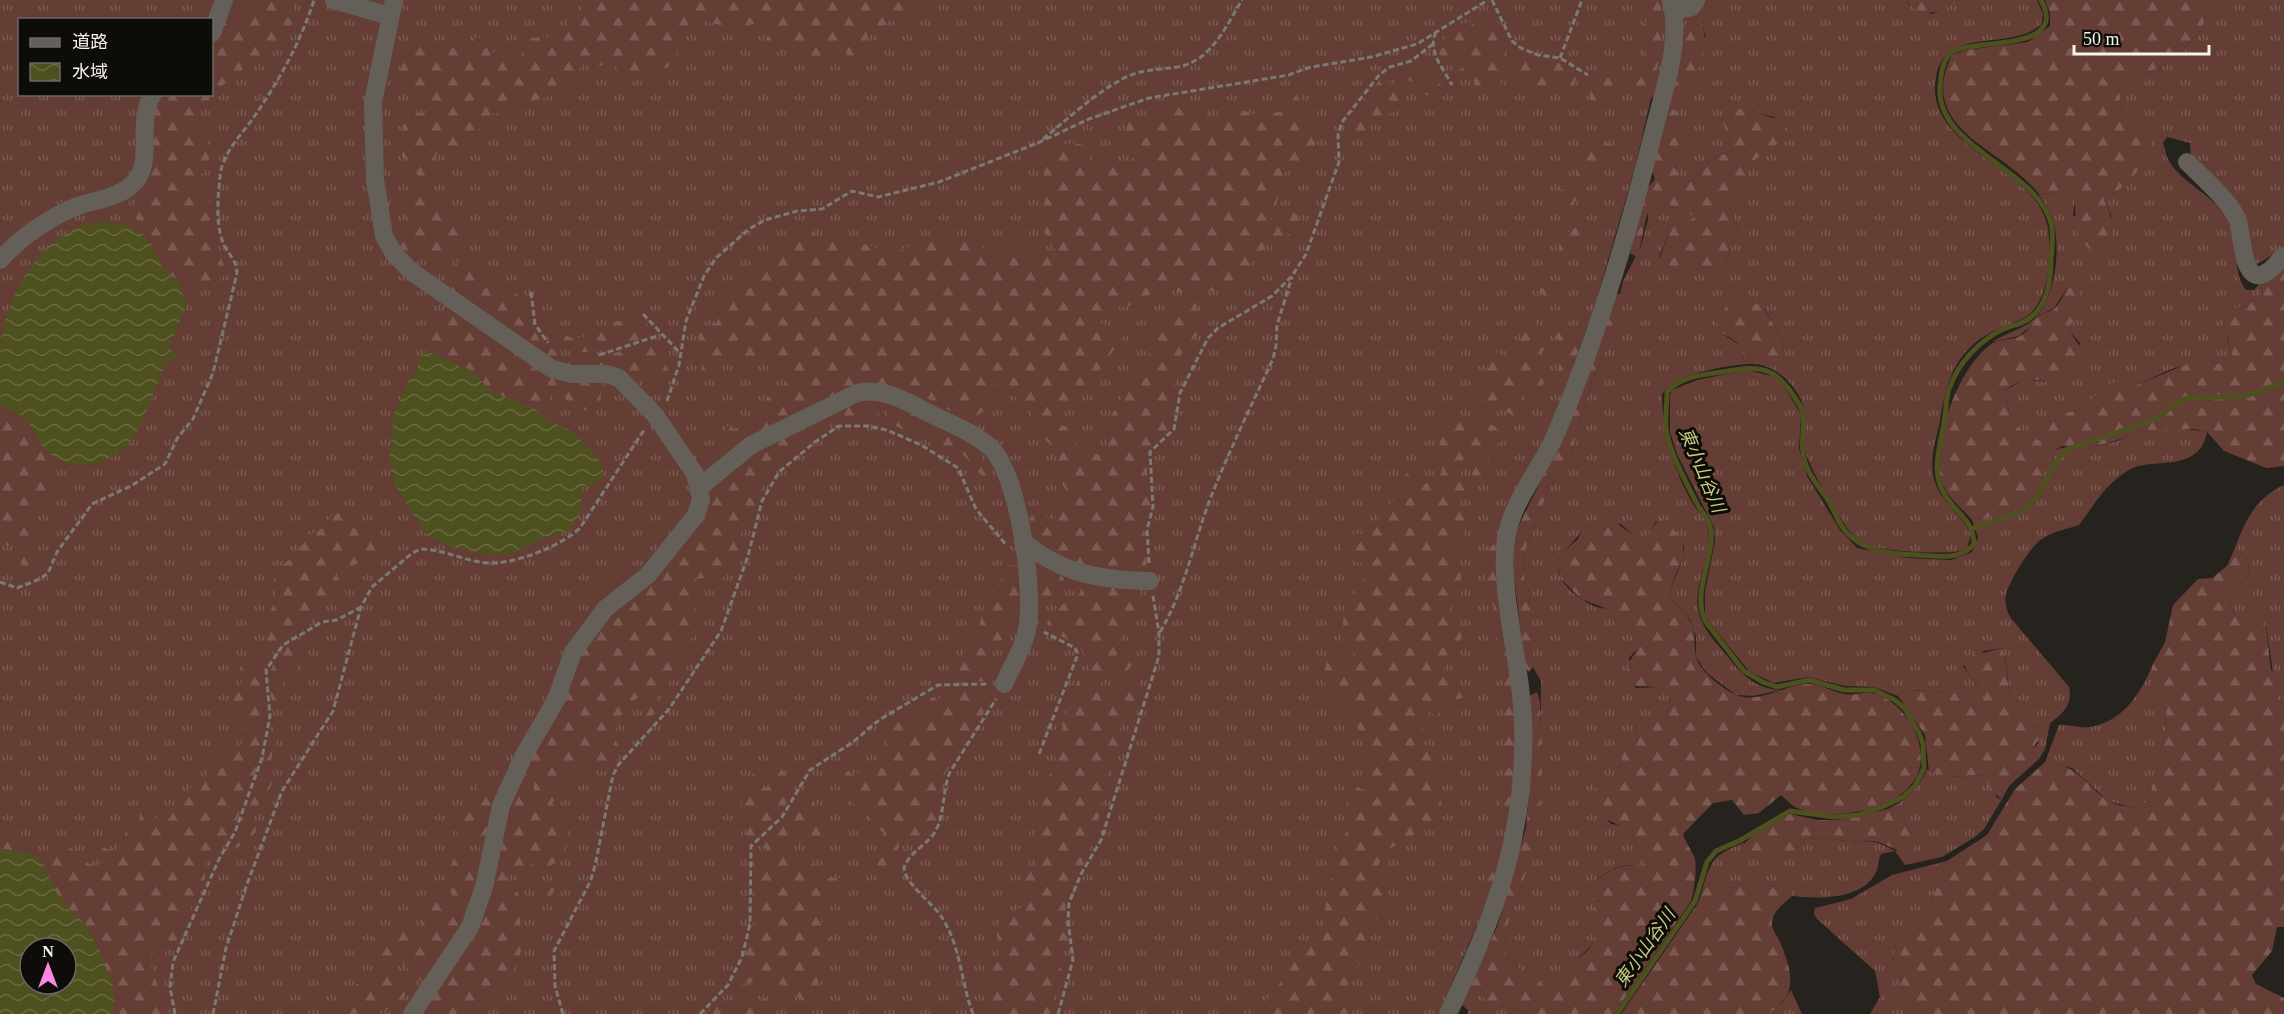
<svg xmlns="http://www.w3.org/2000/svg" width="2284" height="1014" font-family="'Times New Roman','Noto Sans JP',serif">
	<defs>
		<pattern id="grass-tufts" width="24" height="20" patternUnits="userSpaceOnUse" patternTransform="scale(1.5)"><rect width="24" height="20" fill="#643e35"/><path d="M3 7l-1-3M5 7V3M7 7l1-3M15 17l-1-3M17 17v-4M19 17l1-3" fill="none" stroke="#7b5a53"/></pattern>
		<pattern id="forest-firs" width="22" height="20" patternUnits="userSpaceOnUse" patternTransform="scale(1.5)"><rect width="22" height="20" fill="#643e35"/><path d="M5 1l3.5 6h-7zM16 11l3.5 6h-7z" fill="#7b5a53"/></pattern>
		<pattern id="water-waves" width="16" height="10" patternUnits="userSpaceOnUse" patternTransform="scale(1.5)"><rect width="16" height="10" fill="#4f5020"/><path d="M0 5q4-4 8 0t8 0" fill="none" stroke="#696a41"/></pattern>
	</defs>
	<rect width="100%" height="100%" fill="#26221d"/>
	<path fill="url(#grass-tufts)" fill-rule="evenodd" d="M0 0H1708L1680 44 1706 37C1699 20 1706 12 1718 0H1906L1909 5 1932 14 1961 0H2037L2043 14 2041 25C2007 52 1945 25 1936 77 1923 150 2037 165 2048 228 2052 254 2050 306 2022 319 1999 329 1982 333 1964 354 1948 374 1944 396 1940 421 1936 439 1929 460 1934 479 1940 502 1962 514 1971 535L1967 548 1960 551C1944 555 1875 551 1861 543 1847 535 1808 466 1805 450 1801 419 1814 412 1789 382 1781 373 1766 364 1753 364 1733 363 1670 375 1662 395 1663 437 1672 466 1693 504 1696 510 1703 515 1706 522 1717 553 1689 586 1700 617 1705 633 1721 648 1732 662 1744 677 1760 690 1781 690L1753 696 1736 695 1707 673 1696 657V637L1690 619 1669 597C1672 578 1684 566 1684 546L1656 521 1649 535 1644 539 1634 536 1621 524 1582 529C1577 542 1561 549 1558 563 1554 582 1581 601 1596 607 1600 608 1606 608 1610 610 1622 617 1627 632 1640 640L1638 648 1629 658 1635 688 1660 687 1670 695 1669 708 1662 716 1642 718 1635 728 1637 744 1623 751C1619 774 1617 776 1595 787L1591 799 1611 824 1627 826C1636 837 1639 853 1646 866 1626 863 1614 866 1598 879 1600 900 1593 919 1596 939 1584 958 1562 964 1560 988L1553 991 1506 959C1499 917 1531 868 1537 825 1544 777 1540 728 1541 681L1533 667 1529 593 1524 580 1525 551 1548 491 1570 457 1594 374 1620 321V294L1623 281 1641 246 1648 220V209L1654 200C1668 208 1683 208 1696 217L1669 232 1659 257 1685 271 1717 267 1725 263 1738 229 1730 206C1747 187 1740 180 1749 163 1757 150 1777 144 1790 139L1774 117 1758 113 1750 106 1722 116C1723 129 1730 137 1733 150 1727 155 1720 154 1714 158 1703 165 1701 176 1688 182L1679 177C1670 155 1677 133 1666 112L1671 84 1651 98 1635 168 1594 308 1557 412 1516 493 1501 607 1512 807 1504 844 1477 925 1439 1014H0ZM20 20H212V94H20ZM1765 309 1782 339 1785 357 1770 367 1744 360 1742 347 1720 332 1717 321 1725 313ZM30 948H66V984H30Z
		M2215 0H2284V248L2257 264 2191 158 2190 143 2167 137 2163 143C2165 148 2166 156 2169 161 2185 187 2216 194 2233 227 2242 245 2230 269 2246 290H2254L2264 279 2261 295 2247 306 2228 310 2227 339 2232 354 2229 366 2211 362 2174 368 2134 386 2118 382 2106 386 2083 408 2063 414 2048 423 2041 442C2013 432 2011 418 2004 391L2025 379 2046 382 2081 344 2069 331 2072 322 2069 285 2054 308 2039 315 2032 325 2019 336 1992 342C2005 333 2021 330 2033 320 2056 300 2062 244 2052 218 2049 209 2043 201 2038 193L2062 194 2075 200 2073 216 2112 217 2104 200 2116 192 2140 122 2122 111 2119 89 2131 80 2172 62 2203 28 2206 11Z
		M1747 370 1776 377 1785 388 1801 414 1799 449 1807 476 1840 530 1857 548 1908 558 1951 560 1972 552 1978 537 1972 520 1981 518 2053 451C2067 444 2086 448 2103 445 2118 442 2132 433 2147 430 2163 427 2192 429 2207 432 2199 475 2152 456 2129 470 2104 485 2096 503 2079 525 2066 529 2051 532 2039 541 2029 550 2010 580 2006 594 2004 602 2007 610 2010 617L2069 687C2073 704 2063 714 2050 723L2045 749 2039 759 2032 756 2033 748 2038 744V728C1999 713 2014 680 2002 648L1984 651 1963 666 1986 699V710L1982 713 1953 692 1905 690 1898 696 1874 687 1845 686 1808 677 1774 683 1749 671 1709 622 1705 615V591L1715 541 1714 527 1677 454 1670 432V395L1672 390 1697 380Z
		M2284 485V705L2277 699 2265 619C2240 620 2229 621 2230 592L2248 576C2250 562 2247 556 2235 548 2246 519 2255 499 2284 485Z
		M2152 666V681L2155 693 2165 709 2167 727 2148 802 2134 808 2108 801 2072 768 2045 762 2059 725C2070 724 2080 729 2091 727 2123 721 2141 693 2152 666Z
		M1927 769 1930 772 1950 777 1984 775 1997 798 2002 799 1984 829 1975 837 1942 857 1905 865 1895 851 1881 854C1878 860 1879 866 1876 872 1863 900 1819 899 1792 896V886L1784 882 1762 892 1756 887 1739 884 1732 888 1711 883 1702 891C1712 857 1713 856 1745 842L1740 848C1764 857 1789 861 1806 839 1822 837 1834 840 1849 841 1872 842 1874 839 1895 851L1917 844 1897 809H1888C1908 799 1918 789 1927 769Z
		M1947 861 1929 907 1895 941 1893 963 1914 1014H1870L1880 997 1875 971 1817 919 1814 914 1815 908 1851 899 1892 875Z
		M1469 985 1496 1005 1510 1006 1527 1014H1468V1010L1461 1004Z
		M1791 990 1802 1014H1766L1782 1003Z"/>
	<path fill="url(#forest-firs)" d="M251 0H293L295 14 289 31C280 37 279 45 271 51 251 66 198 95 199 122 200 131 209 143 212 152L203 173 195 177C200 200 225 203 211 238L226 269 225 275 211 287H205C193 284 178 282 168 275 153 263 155 242 135 229L138 223 134 209 135 203 144 189 148 119 162 95 212 94V46L216 39 218 25 226 20 236 21 247 11Z
		M584 0H924V1L911 16 892 18 883 27 873 26C863 36 868 49 860 57L846 55 848 41 841 39 831 57 820 63 814 61 809 52 812 45 805 41C798 43 791 43 785 46 773 51 777 64 761 63L757 57V51C766 42 773 37 767 24 757 22 752 25 742 26 725 27 713 24 698 18L682 30 684 44 668 67 633 79 621 73 610 62 597 67 590 60H582C580 66 579 74 577 79 568 93 529 104 513 103L506 113 490 114 482 128 466 135 464 159 450 151 435 155 431 179 428 184 420 180 417 171 396 149 406 120 412 114 428 112 424 96 410 90 399 74 404 62 407 40 441 46 456 39 468 43 474 37 481 38 487 48 494 52 506 49 519 60 528 38 564 36 569 22 580 13Z
		M1642 0H1661V3L1662 27 1659 34 1662 42 1652 97 1644 106 1640 100 1644 93 1641 86C1632 89 1625 90 1617 93 1606 96 1604 104 1590 100L1587 80 1593 74C1606 78 1626 82 1637 72L1639 63 1648 60C1639 47 1636 33 1647 20Z
		M1708 0H1718C1693 25 1708 23 1704 51 1702 65 1693 82 1686 95H1675L1672 93 1680 44Z
		M1906 0H1961C1942 10 1922 23 1906 0Z
		M2045 0H2215L2206 11 2203 28 2172 62 2131 80 2119 89 2122 111 2140 122 2151 142C2144 170 2127 185 2104 200 2114 221 2119 239 2101 257 2073 239 2076 231 2075 200L2062 194 2038 193C2004 148 1915 130 1952 55L1966 50 2028 42 2050 26V13Z
		M1493 14 1508 40 1505 67 1495 78 1504 85V90H1482L1476 95 1469 88 1474 86V81L1469 77 1458 80V71L1468 65 1466 56 1459 54 1454 64 1447 65 1438 52 1450 26 1471 22 1479 30Z
		M1520 51C1539 60 1559 60 1577 71L1574 89 1566 94C1561 90 1555 85 1549 85 1535 84 1514 93 1512 73 1511 63 1514 58 1520 51Z
		M1414 63 1426 76 1443 86 1442 99 1423 94 1419 87 1420 83 1407 80 1399 92 1403 104C1394 117 1382 114 1369 118L1366 127 1368 133 1366 137H1362L1352 127 1350 117 1383 76 1392 85 1401 78 1400 72 1402 67Z
		M1300 92 1302 118 1316 133C1315 148 1315 159 1305 170H1296L1289 165C1279 183 1279 202 1271 220L1274 226 1291 210 1300 218 1302 226C1296 236 1282 233 1274 240 1235 270 1246 293 1186 293 1175 293 1170 286 1160 285L1139 304 1123 306 1093 318 1105 325 1119 329 1124 335 1079 400C1069 405 1058 403 1050 410L1056 424 1076 429 1073 441 1087 455 1111 453 1104 428 1128 386 1145 374 1149 365 1150 337 1165 323 1183 315 1188 302H1195L1203 326 1199 333 1181 349 1182 372C1165 391 1177 404 1173 421 1170 435 1151 438 1148 453 1144 469 1150 484 1150 500 1151 511 1144 521 1144 532 1144 546 1149 560 1145 573L1071 566 1029 536 1027 526 1031 516 1042 514 1051 519 1055 518 1069 493 1063 486 1053 447 1036 431 1034 416 1008 389 992 384 986 392 984 411 972 419C951 415 936 401 916 393 900 387 878 383 861 382L761 433 751 434 735 444 727 441 724 435 727 426 735 429 741 426 745 417 760 414 762 403 792 379 794 371 788 355 764 359 738 356 716 359C711 369 710 381 698 385 707 360 697 359 699 334L717 322C719 309 728 302 729 290 747 278 755 256 778 253 787 238 794 228 814 230L818 242 849 239 886 251H898L931 238 951 240 960 246 964 240 981 245 992 257 1004 256 1010 240H1020L1026 255 1039 261 1056 251 1041 227 1045 198 1040 180 1044 175V157C1055 146 1072 139 1087 147L1092 167C1112 166 1130 169 1139 150L1125 139 1129 121 1146 122 1158 107 1176 106 1183 111C1202 101 1200 110 1213 117 1226 106 1245 107 1258 118L1288 109 1297 93Z
		M1750 105 1758 113 1785 122 1790 140 1775 145 1749 164 1747 185 1730 206 1738 229 1725 263 1717 267 1685 271 1658 263 1669 232 1677 220 1688 221 1695 217C1683 208 1668 208 1654 200 1644 213 1644 239 1637 257L1630 253 1646 190 1655 179 1652 170 1666 112 1674 109 1678 114 1674 127 1687 142 1684 159 1675 166 1679 177 1688 182C1701 176 1703 165 1714 158 1720 154 1727 155 1733 150 1730 137 1723 129 1722 116Z
		M1593 138 1615 146 1608 162 1572 205 1555 198 1554 193 1570 186 1576 179 1577 162 1588 151Z
		M417 187 433 192 437 190 444 203 457 212 465 240 462 248 442 265H435L426 258 407 257 399 246 402 238 410 234 402 203 410 190Z
		M1583 221 1589 232 1579 247 1566 255 1560 251 1559 240Z
		M459 260 471 262 480 275H486L520 296 539 340 562 356 594 359 651 342 658 349 670 373 643 374 639 383 634 384 569 370 445 293 454 280 453 271Z
		M2284 261V466L2266 468 2224 451 2207 432 2195 429 2147 430 2105 444 2081 448 2062 446 2053 451 2038 489 2025 505 2013 513 1972 520C1963 509 1949 499 1943 485 1928 448 1958 368 1990 345 1998 338 2011 341 2020 336 2029 331 2032 322 2039 316 2043 312 2051 312 2055 308 2061 302 2065 291 2069 285L2078 287 2083 312 2072 322 2069 331 2084 352 2076 370 2057 386C2037 377 2022 377 2004 391 2011 418 2013 432 2041 441L2048 423 2063 414 2083 408 2106 386 2118 382 2134 386 2192 362H2211L2229 366 2232 354 2222 320 2228 310 2247 306 2261 295 2264 279Z
		M1541 278 1553 284 1569 282 1572 287 1556 295 1545 296 1533 288V284Z
		M1616 294H1620V321L1594 374 1570 457 1548 491 1525 551 1524 580 1529 593 1533 657V667L1529 672 1525 667 1514 576V535L1559 444Z
		M1732 298 1752 300 1765 310 1782 339 1785 357 1781 363 1770 367 1744 360C1744 343 1733 340 1720 332L1717 321Z
		M1538 304H1543L1544 308 1535 322 1534 339 1539 344 1549 347 1538 354 1534 362 1544 383 1538 388 1521 393 1520 413 1514 417 1493 401 1480 400 1476 394 1486 373 1490 358 1498 352 1512 365C1522 354 1520 339 1520 325Z
		M449 306 535 364 602 380 600 406 595 412C586 411 574 408 567 401 562 395 563 390 555 386L548 401 540 402 534 408 491 392 473 371 427 351 416 334 431 322 430 316 434 310 446 312Z
		M641 318 646 321 652 335C616 346 565 371 541 327 554 325 561 335 572 338 580 340 611 328 615 321L630 322Z
		M1550 326 1565 334 1577 330C1582 344 1575 361 1570 375L1562 380C1553 370 1563 359 1564 348L1562 342 1546 332V328Z
		M862 400 872 401 878 409 879 415 875 420 838 418 840 406Z
		M0 401 1 406 27 420 38 441 56 457 50 468 54 484 48 495 37 499 32 522 36 528 29 543 34 562 30 567H24L14 545H0Z
		M899 405C910 410 925 415 918 429L911 433 891 424 885 417 889 406Z
		M1471 416C1479 417 1498 428 1506 433L1502 441 1487 451 1491 474 1488 480 1479 481 1472 474 1470 460 1464 459 1454 467C1458 478 1466 485 1468 495L1458 496 1455 502 1458 511 1467 515V526L1454 552C1463 583 1468 587 1446 614L1464 631 1459 644 1447 655 1444 672 1464 690 1462 698 1440 703V718L1429 712 1415 751 1424 749 1429 744 1437 766 1442 810 1423 829 1386 851 1377 868C1386 892 1397 907 1369 924L1367 952 1348 983 1351 996 1350 1012 1346 1014H1251L1274 992 1298 957 1317 941 1324 922 1327 889 1333 873 1337 848 1347 831 1356 829 1354 823 1344 817 1348 807C1344 796 1346 790 1350 779L1355 776 1357 787 1364 790 1368 784 1363 772C1365 766 1368 759 1369 753 1370 733 1351 732 1352 708L1342 706C1328 691 1318 680 1328 660L1335 658 1349 668 1356 663 1357 656 1342 642 1344 610 1369 571 1366 565 1343 557 1340 546 1350 534H1372L1383 509 1392 503 1397 495 1399 477 1407 473C1420 484 1435 491 1442 470L1438 426C1449 420 1460 423 1471 416Z
		M821 417 829 419 833 424C818 434 780 452 772 468 761 490 755 514 740 535L744 551 738 560 722 561 724 584 713 577 694 579 691 588 701 598 695 609 689 614 690 622 696 633 678 653 682 673 678 680 663 682 657 688 655 713 649 718 644 714 640 696C626 705 612 724 616 742L623 750 614 763 602 771 596 768 591 759 576 778 564 777 558 783 561 791 569 792 575 798 570 801 559 796 552 803C573 823 575 858 545 868L536 863 504 873 519 895C516 917 527 938 518 961 511 982 490 994 480 1014H417L457 957 510 796 534 794V782L522 769 578 668 580 653 592 632 649 580 705 488 757 449Z
		M941 427C958 434 997 460 986 481L964 455C950 455 936 453 927 439Z
		M346 509 360 517 370 531 380 534C383 546 389 558 376 565L359 562 349 569H336C336 580 346 589 348 600L341 602 321 596C314 603 307 612 311 622 298 636 279 639 269 657 256 681 271 707 266 733 258 774 240 817 220 853L210 852 205 864V879L195 896 190 912 179 925 176 944 172 951 168 949 169 929 161 925 150 962 159 990 157 1007 171 1014H114V989L52 886 20 851 0 848V827L5 836 39 853 52 851 62 844C78 847 84 871 101 864L98 851 104 848 115 851C125 842 125 836 127 824H132L139 831 140 808 144 804 150 805 156 820H168L189 789 203 780 219 755 229 748H238L243 742C245 724 235 716 230 700L235 698 243 679 240 667 249 657 260 663 267 652 268 615 276 601 273 581 282 565 296 555 307 536 323 528 330 517Z
		M1607 516 1634 536 1644 539C1652 533 1653 523 1662 518 1702 554 1675 559 1669 597 1675 605 1686 613 1690 621 1697 633 1693 644 1696 656 1699 671 1721 687 1734 694 1756 705 1783 686 1805 684 1817 682 1832 692 1844 694 1853 696 1863 692 1871 693 1895 696 1917 726 1920 748 1923 766 1918 780 1904 792 1878 813 1826 821 1795 807 1790 804 1786 799 1781 795L1759 813 1744 815 1732 800 1713 803 1683 834C1686 843 1690 848 1694 856 1698 864 1694 892 1691 901L1614 1014H1527L1510 1006 1496 1005 1476 993 1470 985 1497 927 1526 828 1532 756 1529 696 1537 692 1540 701C1542 751 1544 804 1532 853 1523 888 1500 922 1506 959L1553 991 1560 988 1564 962C1580 962 1588 951 1596 939L1590 914 1599 900H1587L1589 887C1609 869 1618 864 1645 865 1639 852 1636 837 1627 827 1609 823 1599 816 1591 799L1595 787C1617 776 1619 774 1623 751L1637 744 1635 728 1642 717 1662 716 1669 708 1670 695 1660 687 1629 686C1621 661 1636 660 1640 640L1616 628 1610 610 1581 599 1561 579 1557 565 1562 553 1578 539 1582 529Z
		M1498 540C1506 628 1527 745 1506 831L1502 825 1501 803 1503 779 1507 766 1502 736 1506 695 1498 667 1494 609 1482 565 1483 555Z
		M2235 548C2247 556 2250 562 2248 576L2230 592C2229 621 2240 620 2265 619L2271 670 2281 680 2277 699 2284 705V927H2277L2272 951 2252 975 2256 984 2284 998V1014H1914L1893 963 1895 941 1929 907 1947 861 1987 835 2015 789 2045 762C2079 765 2083 783 2107 800 2114 805 2126 806 2134 808L2148 802 2167 727 2165 709 2155 693 2152 681V666L2165 642 2173 605 2198 579 2212 578 2227 566Z
		M1030 558C1044 565 1069 570 1065 590L1051 599 1044 598 1033 607Z
		M1010 565H1019L1022 609 1003 628 1002 643 986 656 987 664 995 681 953 682 950 675 977 634 984 607Z
		M619 568 626 570 627 576 623 585 599 607 591 601 592 593Z
		M1084 582 1123 589H1136L1141 593 1134 617 1121 627C1123 639 1116 649 1116 661L1120 664 1128 656 1135 655 1138 658 1127 671 1110 674 1100 684 1101 695 1117 697 1121 689 1130 684 1133 676 1143 671 1135 706 1128 721 1120 724 1117 753 1111 766V785L1100 808 1097 834 1066 903 1065 922 1071 945 1067 949 1058 945C1051 976 1081 967 1048 1005L1050 1014H986C996 992 974 968 998 955L997 930 1000 922 1021 907C1023 898 1018 891 1020 883 1021 877 1026 877 1029 873 1035 868 1043 852 1043 844L1035 835 1040 815 1036 797 1044 795 1045 778C1061 769 1055 760 1054 745 1054 739 1060 733 1063 728L1061 722 1069 711 1076 683 1079 680 1081 687 1086 691C1094 675 1087 662 1080 647L1049 629 1047 622 1058 607 1079 595Z
		M291 643 299 661 296 671 285 678V693L280 701H272C265 675 271 661 291 643Z
		M2002 648C2013 680 2000 713 2038 728L2041 736 2033 748V756L2039 759 2009 786 2002 799 1992 792 1983 775 1950 777 1929 772 1925 735 1898 696 1905 690 1953 692 1982 713 1986 710C1986 687 1964 677 1963 658Z
		M998 686 978 724 942 778 936 821 928 837 922 842 908 844 898 840 899 848 894 856 897 861C895 870 890 871 882 871L877 867C879 853 876 844 884 833L874 827 867 817 876 806 857 809 846 792 843 777 847 771 851 775C865 771 880 760 888 750L884 733 897 721 914 722 919 717 920 708 927 705 931 698 937 697 940 699 947 688Z
		M272 725 276 740 270 764 274 776 271 786 254 812 256 832 247 842 228 853 264 763Z
		M773 764 779 766 794 785 780 815 751 844 747 842V833L751 824C735 807 739 777 762 769L765 788H767Z
		M485 778 495 785 506 786 486 853 471 840 458 839 455 829 476 799 480 781Z
		M798 790C814 801 819 806 816 825L818 829H826L844 819 845 830 819 839 814 845 797 843 791 848 794 853 804 857 813 865 812 876 805 883 806 889 812 891 828 878H847L846 884C830 893 826 902 820 920L837 951 822 965 820 978 815 987 817 994 813 1000 806 1002 789 992 782 983 769 991 753 982 739 985 735 982 749 945 753 924 752 859 758 871 773 867 776 861 772 853 760 844 783 820Z
		M1888 809H1897L1917 844 1910 853C1895 851 1891 846 1878 842 1867 839 1860 842 1849 841 1834 840 1822 837 1806 839L1791 856H1750L1744 854 1740 848 1755 833 1790 814 1818 820H1838Z
		M1504 844 1498 873 1477 925C1476 895 1488 868 1504 844Z
		M462 853C467 854 472 855 475 860 481 872 476 900 465 908L457 907 450 890 453 878 450 867 456 855Z
		M544 881H551L555 888 551 897 537 900 534 891Z
		M1784 882 1792 886V896C1785 903 1770 913 1772 925 1772 930 1778 937 1780 942 1792 971 1800 997 1766 1014H1621L1698 903 1702 891 1711 883 1732 888 1739 884 1756 887 1762 892Z
		M433 901 444 904 448 917 465 913 466 921 439 960 430 957 425 976C411 983 409 990 400 1002 387 1014 361 1014 342 1014 347 1010 347 1007 347 1001 350 981 370 978 387 976L394 979H402L407 970 406 964 375 958 371 949 375 931H410L421 938 424 907Z
		M762 999H767L762 1014H707L718 1002 738 1005Z"/>
	<path fill="url(#water-waves)" fill-rule="evenodd" d="M105 222 125 225 143 234 151 244 162 268 178 280 187 305 168 348 169 351H177V359L168 360 165 365C155 387 148 412 136 433 118 465 79 475 49 453 37 444 36 429 26 419 20 413 9 410 1 406 0 396 0 384 0 374 0 362 0 348 1 337 12 285 46 225 105 222Z
		M427 351 473 372 491 392 534 408 546 419 574 433 601 462 604 475 595 483 584 486 580 497 583 504 581 511 572 527 561 534 550 536 513 553 490 555 454 548 426 535 395 485 389 462 394 414 408 382 417 371 420 357Z
		M0 848 32 854 42 861 57 894 87 927 99 949 114 989V1014H0ZM30 948H66V984H30Z"/>
	<g fill="none" stroke-linecap="round" stroke-linejoin="round">
		<path stroke="#4f5020" stroke-width="5" d="M1972 529C1993 519 2019 519 2035 499 2048 483 2051 463 2068 449L2159 418 2173 405 2187 398 2246 396 2284 382
			M1617 1014 1695 901 1707 862 1716 851 1741 840 1790 811 1835 817 1858 815 1882 807 1903 797 1915 786 1924 768 1923 744 1919 733 1905 709 1895 700 1874 690H1844L1809 680 1777 687 1763 682 1744 671 1705 621C1692 592 1714 559 1711 530 1709 518 1701 512 1696 502 1685 480 1670 454 1666 429 1665 417 1667 404 1667 392 1680 376 1703 375 1722 372 1755 366 1773 364 1793 395 1797 401 1803 408 1803 415 1805 427 1801 440 1803 452 1805 472 1818 485 1828 500 1833 508 1836 517 1841 525 1857 551 1889 554 1918 555 1937 556 1960 561 1974 544 1974 521 1956 513 1945 495 1929 471 1942 442 1945 416 1946 407 1946 398 1949 389 1958 363 1980 339 2006 328 2012 325 2018 325 2023 322 2047 311 2051 282 2051 259 2052 248 2054 234 2051 223 2036 168 1936 148 1940 87 1941 75 1942 61 1951 53 1971 37 2070 54 2041 0"/>
		<path stroke="#7c7873" stroke-width="3" stroke-dasharray="6 3" stroke-linecap="butt" d="M1492 0 1512 41 1521 48 1538 55 1560 58 1588 75
			M1436 32C1427 51 1443 68 1452 85
			M1560 58 1582 0
			M1043 139C1069 118 1094 94 1124 78 1141 69 1159 70 1177 67 1211 62 1226 26 1242 0
			M531 292 535 324 548 343
			M643 314 679 352
			M599 355 660 335
			M667 401 679 365 686 321 704 276 716 258 749 229 765 220 797 211 822 209 852 191 878 197 939 182 1040 142 1089 119 1149 98 1289 75 1307 68 1371 57 1417 44 1488 0
			M1149 563 1147 530 1153 507 1150 452 1174 429 1180 393 1208 338 1218 328 1272 296 1292 276 1306 254 1339 162 1338 135 1342 122 1380 74 1390 67 1411 61 1433 44
			M0 582 17 588 40 579 48 573 57 552 92 504 131 486 165 464 178 437 193 419 213 373 237 273C237 261 229 255 224 245 215 225 218 197 220 177 222 152 243 134 256 114 280 79 301 41 314 0
			M1160 632C1184 592 1193 545 1209 502 1228 453 1251 406 1273 359L1276 346 1277 325 1292 277
			M1039 754 1078 654 1075 648 1044 632
			M175 1014 170 987 173 962 219 859 235 832 262 758 270 716 266 670 283 645 322 622 337 620 361 607
			M213 1014 226 948 246 887 282 791 333 711 361 607 372 587 411 554 420 549C444 549 466 562 489 563 516 564 561 546 580 528L644 430
			M563 1014 555 986 554 951 590 882 595 866 613 775 619 764 669 709 721 631 748 556 762 501 779 472 815 442 839 426H868L887 430 921 445 958 468 976 509 1007 546
			M700 1014 728 985 742 957 750 924 751 846 782 817 810 770 853 742 879 720 938 685 987 684
			M973 1014C961 982 961 949 943 919 934 904 904 883 904 868 909 852 926 846 935 832 945 815 942 791 950 772L996 699
			M1058 1014 1073 960 1068 921 1069 903 1081 874 1101 840 1159 656V633L1153 596"/>
		<path stroke="#655f59" stroke-width="18" d="M334 0 390 16
			M394 0 373 102 375 179 384 236 394 254 412 272 552 369 572 374H607L619 378 655 415 695 474 701 499 696 515 648 575 605 609 573 652 556 700 524 755 501 806 484 887 470 927 412 1014
			M1674 11 1692 7 1696 0
			M212 33 224 0
			M2187 162C2202 177 2231 202 2238 221 2242 231 2242 290 2267 272 2274 268 2278 261 2284 256
			M0 260C20 238 47 219 75 207 96 199 122 199 137 179 153 158 136 120 153 94
			M700 487 751 445 857 393C884 387 905 401 929 413 950 424 976 433 992 449 1019 477 1035 592 1027 630 1024 648 1011 667 1004 684
			M1023 541C1061 574 1101 580 1150 581
			M1448 1014C1496 912 1527 835 1523 719 1521 663 1499 594 1506 539 1511 504 1539 471 1554 438 1597 340 1628 234 1654 130 1664 88 1682 43 1671 0"/>
	</g>
	<g text-anchor="middle" dominant-baseline="central" stroke-width="6" stroke-linejoin="round" paint-order="stroke">
		<g font-size="18" font-style="italic" fill="#cacd80" stroke="#0e0c09">
			<text transform="translate(1702 470) rotate(67)">東小山谷川</text>
			<text transform="translate(1645 948) rotate(-55)">東小山谷川</text>
		</g>
	</g>
	<rect x="18" y="18" width="195" height="78" fill="#0e0c09" stroke="#6b6865" stroke-width="1.5"/>
	<rect x="30" y="38" width="30" height="9" fill="#655f59" stroke="#6b6865" stroke-width="1.5"/>
	<text x="72" y="48" font-size="18" fill="#f6f2ef">道路</text>
	<rect x="30" y="63" width="30" height="18" fill="url(#water-waves)" stroke="#6b6865" stroke-width="1.5"/>
	<text x="72" y="78" font-size="18" fill="#f6f2ef">水域</text>
	<g transform="translate(48 966)"><circle r="28" fill="#0e0c09" stroke="#6b6865" stroke-width="1.5"/>
	<path d="M0-4.5L10 22L0 15L-10 22Z" fill="#fc86e4"/>
	<text y="-9" font-size="16" font-weight="bold" text-anchor="middle" fill="#f6f2ef">N</text>
	</g>
	<path d="M2074 45v9h135v-9" fill="none" stroke="#f6f2ef" stroke-width="3"/>
	<text x="2083" y="45" font-size="18" fill="#f6f2ef" stroke="#0e0c09" stroke-width="4.5" paint-order="stroke">50 m</text>
</svg>
